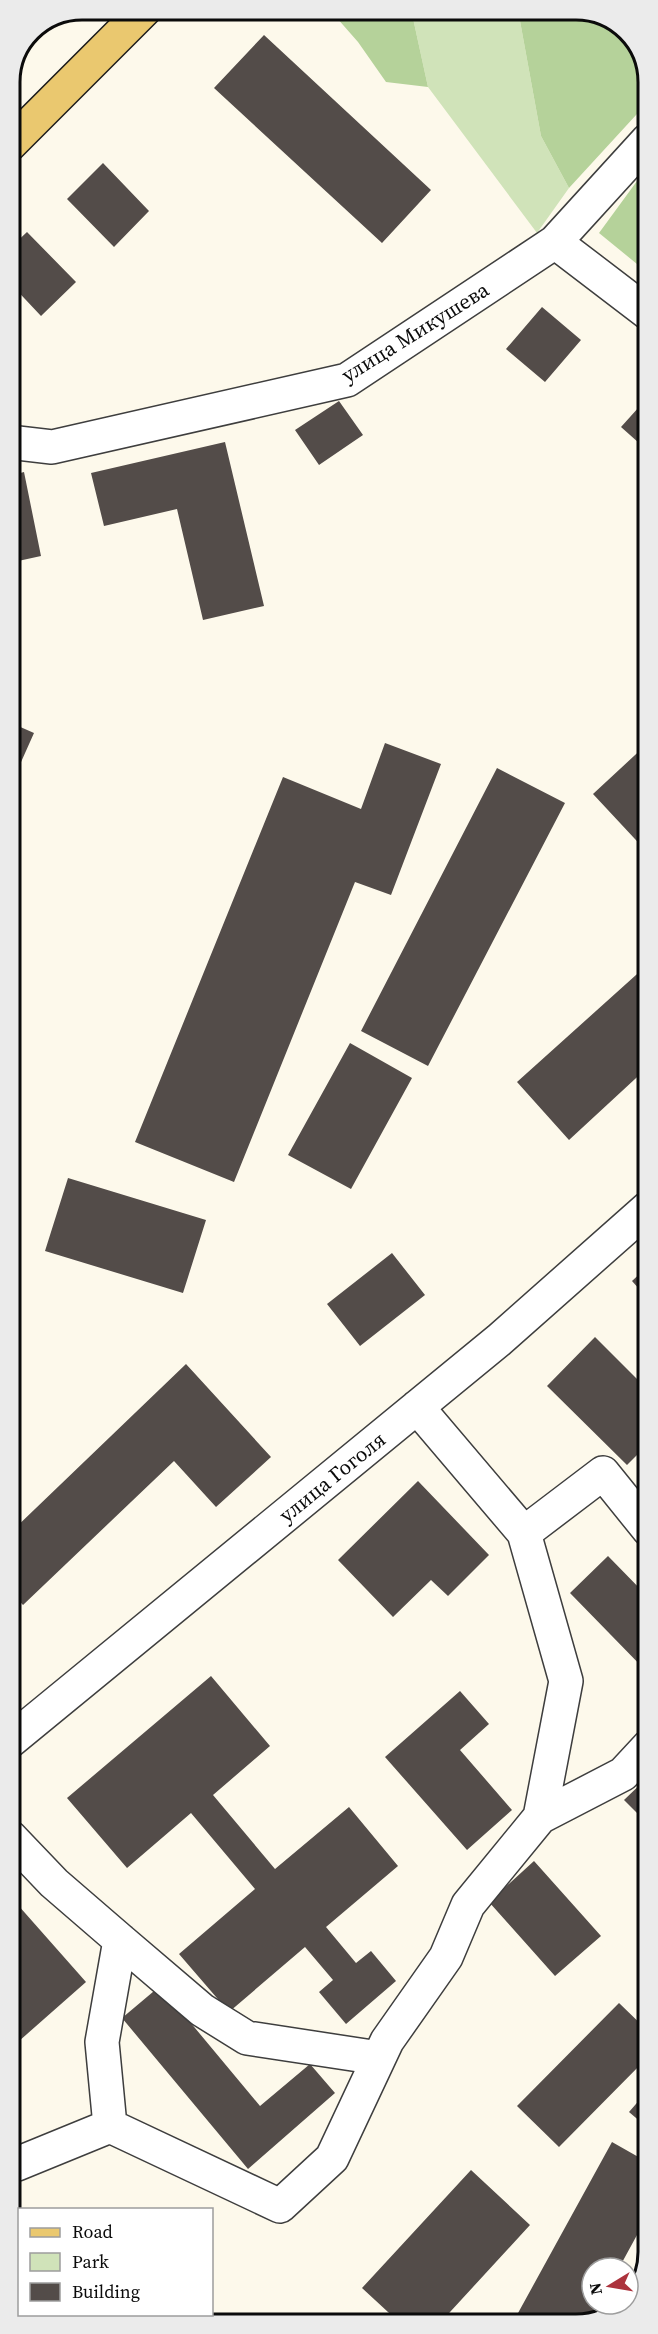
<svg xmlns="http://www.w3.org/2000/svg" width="658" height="2334" font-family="'Source Serif 4',serif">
	<rect width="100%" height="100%" fill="#fdf9eb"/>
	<path fill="#d0e3b9" d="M411 9 518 10 541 136 569 188 537 233 428 87Z"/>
	<path fill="#b5d29a" d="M329 9H411L428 87 386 82 358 42Z
		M518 10H586L625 27 648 67V102L569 188 541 136Z
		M648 166V273L599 233Z"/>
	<path fill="#534c49" d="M264 35 431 190 382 243 214 88Z
		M103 163 149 211 114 247 67 199Z
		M27 232 76 282 41 316 9 282V249Z
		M542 307 581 340 545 382 506 349Z
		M648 397V451L621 427Z
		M339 401 363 435 319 465 295 430Z
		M225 442 264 606 203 620 177 509 104 526 91 473Z
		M24 472 41 556 9 563V476Z
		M9 722 34 733 9 789Z
		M385 743 441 764 391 895 355 882 234 1182 135 1142 283 777 361 809Z
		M648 743V853L593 794Z
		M497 768 565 803 428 1066 361 1031Z
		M646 966 648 968V1067L569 1140 517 1082Z
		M350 1043 412 1078 351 1189 288 1155Z
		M68 1178 206 1220 183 1293 45 1251Z
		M392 1253 425 1295 360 1346 327 1304Z
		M648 1266V1299L632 1281Z
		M595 1337 648 1390V1444L627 1465 547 1386Z
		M186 1364 271 1457 216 1507 174 1461 23 1605 10 1591V1533Z
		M418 1481 489 1555 448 1596 431 1580 393 1617 338 1560Z
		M608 1556 649 1598V1674L570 1593Z
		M211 1676 270 1746 213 1795 275 1869 349 1807 398 1866 326 1927 356 1963 371 1951 396 1981 346 2024 319 1992 333 1980 305 1947 229 2012 179 1954 255 1889 191 1813 127 1868 67 1798Z
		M460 1691 489 1724 460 1750 512 1810 467 1850 385 1757Z
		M649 1776V1825L624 1800Z
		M534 1861 601 1936 555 1976 489 1902Z
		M10 1896 86 1982 10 2049Z
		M160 1986 260 2106 310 2064 335 2093 248 2169 122 2018Z
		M619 2003 649 2032V2056L559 2147 517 2106Z
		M649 2089V2129L629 2112Z
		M612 2142 649 2163V2213L619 2268H592V2304H599L588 2324H512Z
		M471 2170 530 2225 439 2324H401L362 2288Z"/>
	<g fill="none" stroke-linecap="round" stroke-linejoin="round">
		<defs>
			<path id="minor" d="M555 242 648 313
				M9 442 52 447 347 380 555 242 648 140
				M524 1533 603 1473 649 1530
				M10 1741 499 1340 648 1208
				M540 1817 623 1774 649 1746
				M10 1837 54 1883 120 1940 202 2010 247 2038 379 2058
				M110 2126 102 2042 120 1940
				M10 2165 17 2164 110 2126 280 2206 332 2158 387 2041 446 1957 468 1905 540 1817 566 1681 524 1533 417 1407"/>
			<path id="major" d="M9 145 145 9"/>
		</defs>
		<use href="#minor" stroke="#3e3e3e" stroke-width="36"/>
		<use href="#major" stroke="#1c1c1c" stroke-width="36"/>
		<use href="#minor" stroke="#fff" stroke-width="33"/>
		<use href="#major" stroke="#eac86f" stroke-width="33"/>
	</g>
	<g text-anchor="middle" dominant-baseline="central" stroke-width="6" stroke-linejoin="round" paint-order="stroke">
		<g font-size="21" fill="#0b0b0b" stroke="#fff">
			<text transform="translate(415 332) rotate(-32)">улица Микушева</text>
			<text transform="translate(332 1477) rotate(-39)">улица Гоголя</text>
		</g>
	</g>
	<path d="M0 0H658V2334H0ZM82 20H576A62 62 0 0 1 638 82V2252A62 62 0 0 1 576 2314H82A62 62 0 0 1 20 2252V82A62 62 0 0 1 82 20Z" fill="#ebebeb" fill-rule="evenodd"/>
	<path fill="none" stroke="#0b0b0b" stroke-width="3" d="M82 20H576A62 62 0 0 1 638 82V2252A62 62 0 0 1 576 2314H82A62 62 0 0 1 20 2252V82A62 62 0 0 1 82 20Z"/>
	<rect x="18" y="2208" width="195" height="108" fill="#ffffff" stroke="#9d9d9d" stroke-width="1.5"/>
	<rect x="30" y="2228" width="30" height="9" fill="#eac86f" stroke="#9d9d9d" stroke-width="1.5"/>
	<text x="72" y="2238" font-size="18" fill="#0b0b0b">Road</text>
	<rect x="30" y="2253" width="30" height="18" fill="#d0e3b9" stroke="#9d9d9d" stroke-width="1.5"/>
	<text x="72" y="2268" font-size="18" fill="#0b0b0b">Park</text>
	<rect x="30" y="2283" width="30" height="18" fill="#534c49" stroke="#9d9d9d" stroke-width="1.5"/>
	<text x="72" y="2298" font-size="18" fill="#0b0b0b">Building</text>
	<g transform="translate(610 2286) rotate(259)"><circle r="28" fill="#ffffff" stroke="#9d9d9d" stroke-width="1.5"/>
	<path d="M0-4.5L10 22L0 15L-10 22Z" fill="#ac333d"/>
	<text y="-9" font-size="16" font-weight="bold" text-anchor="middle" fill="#0b0b0b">N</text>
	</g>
</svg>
